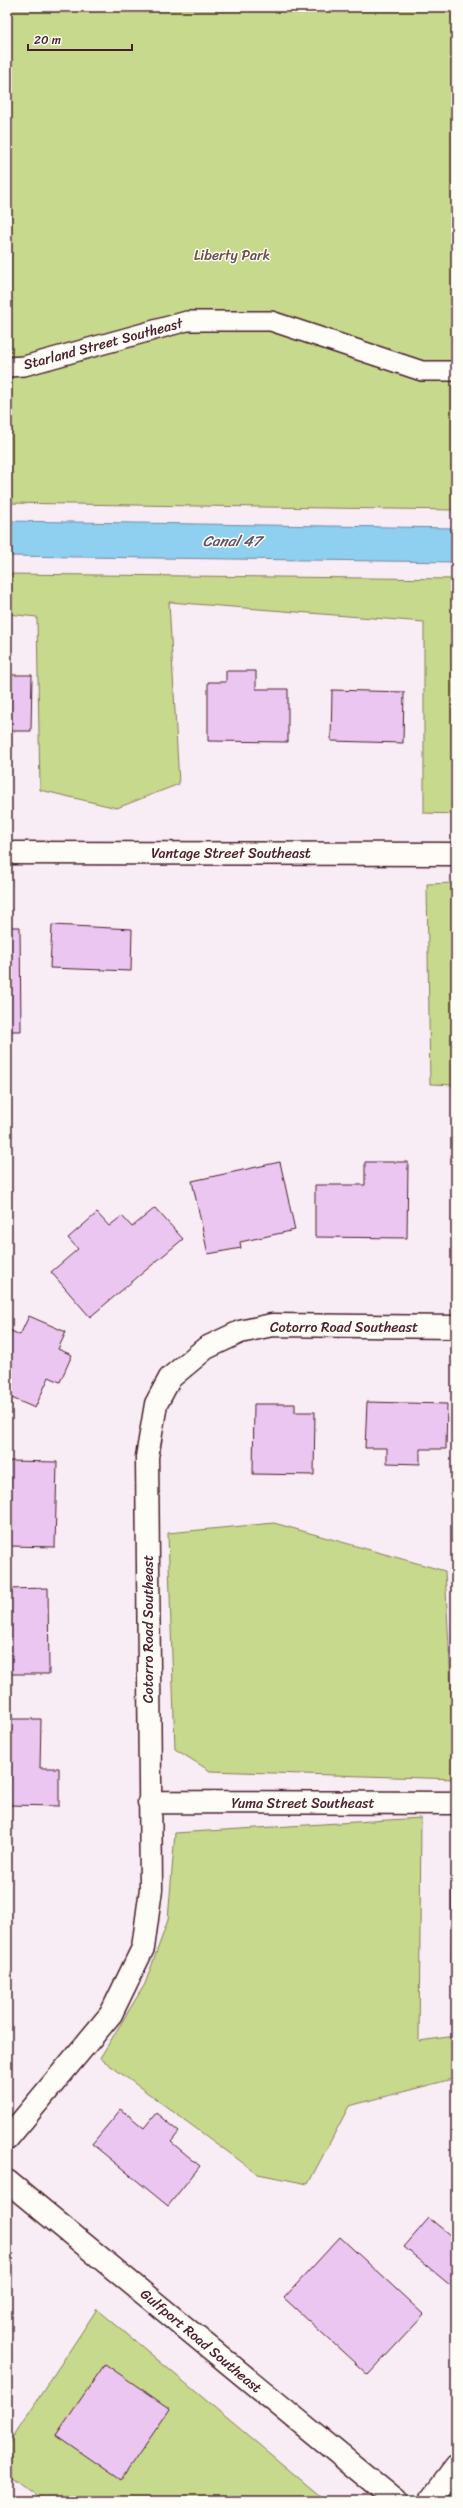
<svg xmlns="http://www.w3.org/2000/svg" width="463" height="2508" font-family="Sriracha,sans-serif">
	<rect width="100%" height="100%" fill="#f8ecf5"/>
	<filter id="ink" filterUnits="userSpaceOnUse"><feTurbulence type="fractalNoise" baseFrequency=".025" numOctaves="2"/><feDisplacementMap in="SourceGraphic" scale="8" xChannelSelector="R" yChannelSelector="G"/><feConvolveMatrix kernelMatrix="1 2 1 2 8 2 1 2 1" color-interpolation-filters="sRGB"/></filter>
	<g filter="url(#ink)">
		<path fill="#c7d98d" stroke="#887c5c" d="M7 7H456V510L7 503Z
			M7 574 456 579V814L424 813V622L169 602 179 784 117 808 40 790 37 617 7 614Z
			M456 883V1085L430 1084 427 884Z
			M274 1523 445 1571 456 1779 210 1771 175 1749 168 1533Z
			M421 1818 419 2041 456 2036V2078L349 2106 308 2184 258 2174 100 2058 145 1984 168 1920 175 1833Z
			M97 2309 325 2500V2501H44L7 2473V2446Z"/>
		<path fill="#8fcff0" stroke="#7389a1" d="M7 521 456 528V562L7 556Z"/>
		<path fill="#ebc6f1" stroke="#4a1f2b" d="M226 671H256V689H288V742L208 741V682H226Z
			M7 675H32L31 731H7Z
			M332 690 404 692 403 743 331 741Z
			M52 925 132 929 131 971 50 968Z
			M7 927H20L21 1031H7Z
			M280 1162 295 1230 240 1242 241 1248 208 1254 192 1181Z
			M365 1162H408L407 1238 315 1237V1185H365Z
			M155 1208 183 1239 90 1317 51 1272 78 1249 68 1238 97 1213 109 1226 122 1216 132 1227Z
			M29 1316 66 1332 58 1349 72 1355 60 1382 49 1377 35 1408 7 1396V1329L20 1335Z
			M367 1402 447 1404 446 1449H420V1464L387 1463V1448H365Z
			M254 1404H295V1412H315L314 1475 253 1474Z
			M9 1461 57 1462 55 1547 9 1546Z
			M48 1588 49 1674H7V1589Z
			M7 1719H41L40 1768H59V1806L7 1805Z
			M452 1873H456V1978H451Z
			M121 2109 144 2128 156 2113 179 2132 171 2142 200 2166 168 2206 92 2144Z
			M429 2218 456 2240V2290L404 2247Z
			M340 2237 424 2315 368 2375 284 2298Z
			M105 2364 170 2409 121 2480 56 2435Z"/>
		<g fill="none" stroke-linecap="round" stroke-linejoin="round">
			<defs>
				<path id="service" d="M7 367 24 366 187 321H271L422 371H456"/>
				<path id="minor" d="M7 853 456 854
					M149 1802 456 1803
					M7 2139 111 2014 143 1948 151 1889 147 1457 156 1404 170 1378 206 1348 240 1332 272 1325 456 1327
					M7 2181 396 2501
					M430 2501 456 2467"/>
			</defs>
			<use href="#service" stroke="#4a1f2b" stroke-width="22"/>
			<use href="#minor" stroke="#4a1f2b" stroke-width="25"/>
			<use href="#service" stroke="#fdfcf7" stroke-width="19"/>
			<use href="#minor" stroke="#fdfcf7" stroke-width="22"/>
		</g>
	</g>
	<g text-anchor="middle" dominant-baseline="central" stroke-width="3" stroke-linejoin="round" paint-order="stroke">
		<g font-size="14" fill="#694e44" stroke="#fdfcf7">
			<text x="232" y="255">Liberty Park</text>
		</g>
		<g font-size="14" fill="#4a1f2b" stroke="#fdfcf7">
			<text transform="translate(103 344) rotate(-15)">Starland Street Southeast</text>
			<text x="231" y="853">Vantage Street Southeast</text>
			<text x="344" y="1327">Cotorro Road Southeast</text>
			<text transform="translate(148 1629) rotate(-90)">Cotorro Road Southeast</text>
			<text x="303" y="1803">Yuma Street Southeast</text>
			<text transform="translate(201 2341) rotate(40)">Gulfport Road Southeast</text>
		</g>
		<g font-size="15" font-style="italic" fill="#5f5466" stroke="#fdfcf7">
			<text x="232" y="541">Canal 47</text>
		</g>
	</g>
	<rect width="463" height="2508" fill="none" stroke="#fdfcf7" stroke-width="24"/>
	<rect x="12" y="12" width="439" height="2484" fill="none" stroke="#4a1f2b" stroke-width="1.5" filter="url(#ink)"/>
	<path d="M28 44v6h104v-6" fill="none" stroke="#4a1f2b" stroke-width="2"/>
	<text x="34" y="44" font-size="12" fill="#4a1f2b" stroke="#fdfcf7" stroke-width="3" paint-order="stroke">20 m</text>
</svg>
